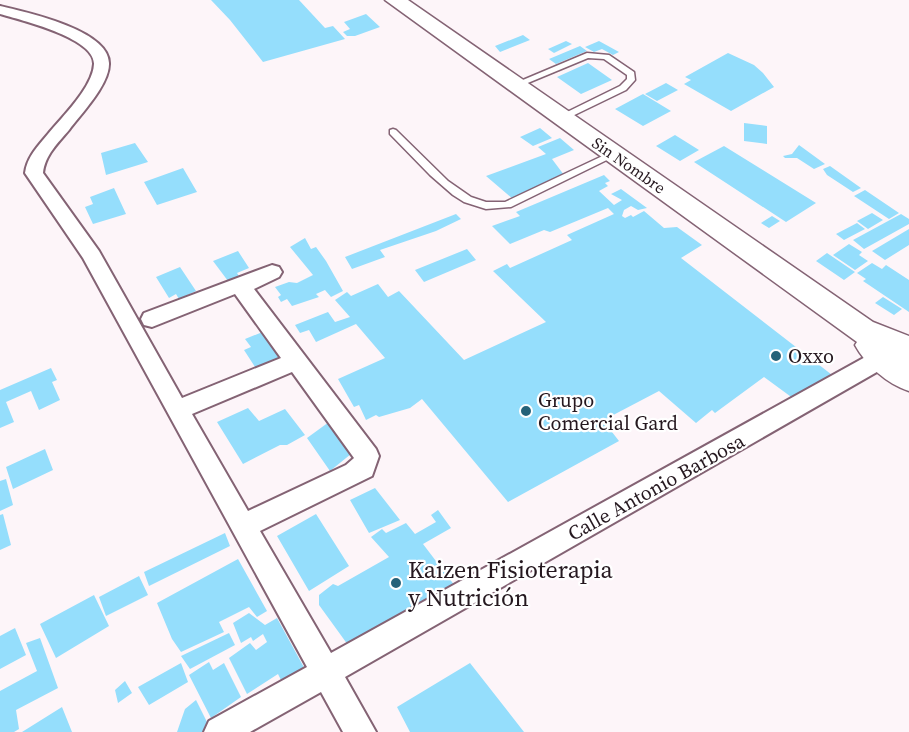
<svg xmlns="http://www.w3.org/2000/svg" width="909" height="732" font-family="'Source Serif 4',serif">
	<rect width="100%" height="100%" fill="#fdf5f9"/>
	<path fill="#95defc" d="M211 0H299L325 28 333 26 345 39 263 62 230 20Z
		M366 14 380 27 355 36H347L343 32 350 29 344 22Z
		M523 35 530 40 500 52 495 46Z
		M566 41 572 44 554 53 548 49Z
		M599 41 619 52 613 55 602 49 594 52 585 47Z
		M580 46 587 51 556 64 549 59Z
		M728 53 754 65 763 73 774 87 731 111 684 84 691 80 685 77Z
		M588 63 612 80 581 94 557 77Z
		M666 83 678 90 657 101 645 94Z
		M643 94 671 111 643 126 615 109Z
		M744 123 767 126V144L744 141Z
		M540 128 552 138 533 146 520 137Z
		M675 135 699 150 680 161 656 146Z
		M560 138 574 150 552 159 564 175 513 199 486 176 546 154 538 147Z
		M135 143 148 162 106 175 101 153Z
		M799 145 825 164 814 169 797 158H785L783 156 792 154Z
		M724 146 816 203 786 222 694 162Z
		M830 166 861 188 853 192 827 175 823 169Z
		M183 168 197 192 157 205 144 182Z
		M604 175 610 181 605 183 608 186 599 191 614 205 622 200 611 194 621 189 647 208 638 210 631 206 624 210 622 216 625 218 631 215 633 217 644 211 664 228 677 227 702 245 681 258 836 378 794 399 764 377 715 413 712 410 696 423 659 391 598 423 602 426 605 423 619 441 508 502 422 399 410 408 379 417 376 415 366 420 359 405 354 407 338 379 385 358 356 324 316 342 309 330 300 333 295 325 328 312 335 322 350 317 335 300 347 292 351 296 378 284 388 297 399 291 464 360 546 322 493 271 507 264 510 268 572 240 567 235 614 214 608 208 550 232 544 230 510 244 492 226 520 216 516 212Z
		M114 188 126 214 93 224 85 207 93 204 90 197Z
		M865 190 899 213 889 219 854 196Z
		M872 213 883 220 868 229 857 221Z
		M456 214 461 219 436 231 380 250 385 257 352 269 345 257Z
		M901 214 909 219V224L864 249 853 240Z
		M772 216 780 221 769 228 761 223Z
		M857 223 865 229 844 240 836 234Z
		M909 229V245L885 260 872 251Z
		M305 238 311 249 316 247 326 261 343 291 331 297 325 290 316 294 319 297 292 306 287 299 281 302 278 297 281 295 275 287 289 282 297 283 313 275 290 247Z
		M849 244 862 252 859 255 868 261 855 270 833 255Z
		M467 249 476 260 424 282 415 270Z
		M238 251 249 268 237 273 239 276 228 281 213 261Z
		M827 253 855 272 844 280 816 261Z
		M872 263 882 269 886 265 909 280V312L863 281 866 279 857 273Z
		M180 267 196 291 179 299 176 294 169 298 156 277Z
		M883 297 902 309 894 315 875 303Z
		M265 331 288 362 259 373 244 350 251 347 245 339Z
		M51 368 57 380 52 382 60 400 39 410 31 391 6 402 14 422 0 428V390Z
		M248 408 259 421 285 409 305 435 287 445H280L243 464 217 422Z
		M329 422 351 454 330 471 307 438Z
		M45 449 53 470 13 489 6 467Z
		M6 479 13 505 0 511V481Z
		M375 488 400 520 369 533 350 500Z
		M438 510 451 528 423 544 455 586 421 602 348 645 319 605V595L333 584 338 586 389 557 371 537 382 529 386 533 406 523 415 534 436 522 431 515Z
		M3 514 11 545 0 550V515Z
		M316 514 349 566 309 591 277 536Z
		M225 533 230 546 149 586 144 572Z
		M238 559 267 611 257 617 249 607 219 622 224 632 181 652 172 639 157 603Z
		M139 576 148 595 106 616 99 597Z
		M94 595 109 626 56 658 40 624Z
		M249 613 265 625 277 618 307 673 285 688 278 674 247 694 229 658 250 643 256 650 267 642 263 634 253 641 251 637 241 643 233 623Z
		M15 628 26 655 0 669V636Z
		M229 633 235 645 190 669 181 656Z
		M40 638 58 688 16 710 19 729 14 732H0V691L37 671 26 643Z
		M209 662 213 670 224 663 241 697 211 718 189 675Z
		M181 663 188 682 149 705 138 687Z
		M470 663 524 732H410L397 707Z
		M125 681 132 693 118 703 115 690Z
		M196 700 210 728 204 732H177L185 709Z
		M62 707 72 732H22Z"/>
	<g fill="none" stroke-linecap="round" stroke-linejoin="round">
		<defs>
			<path id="service" d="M587 53 609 55 634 72 635 80 626 90 562 121 559 120V116L620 86 627 79V75L604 59 588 58 518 87 511 85Z
				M393 129 396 130 448 181 471 197 486 202H505L611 152H617L619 154 511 207 486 209 464 202 453 195 430 175 390 134V130Z"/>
			<path id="minor" d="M0 6C26 12 109 30 109 63 110 84 81 114 69 130 58 143 45 155 43 173L99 251 182 398 281 358 235 294 152 327 144 325 141 319 144 313 272 265 279 267 282 272 279 277 254 289 376 449 379 456 372 476 260 531 331 653 887 345 895 342 903 345 906 351 903 357 345 677 376 732H343L321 692 250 732H204L209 721 307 667 83 258 25 173C27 157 38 146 48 134 62 117 93 87 94 64 95 38 21 20 0 14ZM292 372 354 458 346 465 248 511 192 414Z"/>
			<path id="secondary" d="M385 0H408L873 322 909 336V391C887 384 866 365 855 345L857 342Z"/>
		</defs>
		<use href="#service" stroke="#846374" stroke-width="3"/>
		<use href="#minor" stroke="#846374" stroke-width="4"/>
		<use href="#secondary" stroke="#846374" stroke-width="3"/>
		<use href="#service" fill="#fff" fill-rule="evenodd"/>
		<use href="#minor" fill="#fff" fill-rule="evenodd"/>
		<use href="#secondary" fill="#fff" fill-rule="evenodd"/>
	</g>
	<g fill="#256279" stroke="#fff" stroke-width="2">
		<circle cx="776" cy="356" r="6"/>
		<circle cx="526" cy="411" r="6"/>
		<circle cx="396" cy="583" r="6"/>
	</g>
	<g text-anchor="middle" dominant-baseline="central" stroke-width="4.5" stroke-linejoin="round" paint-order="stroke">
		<g font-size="16" fill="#25181f" stroke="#fff">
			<text transform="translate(629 165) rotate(35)">Sin Nombre</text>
		</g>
		<g font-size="20" fill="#25181f" stroke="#fff" text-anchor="start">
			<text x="788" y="356">Oxxo</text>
			<text x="538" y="400">Grupo<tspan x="538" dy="23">Comercial Gard</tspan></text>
		</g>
		<g font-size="20" fill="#25181f" stroke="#fff">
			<text transform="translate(656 487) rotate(-29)">Calle Antonio Barbosa</text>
		</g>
		<g font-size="24" fill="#25181f" stroke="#fff" text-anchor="start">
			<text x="408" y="569">Kaizen Fisioterapia<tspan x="408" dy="28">y Nutrición</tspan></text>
		</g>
	</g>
</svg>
